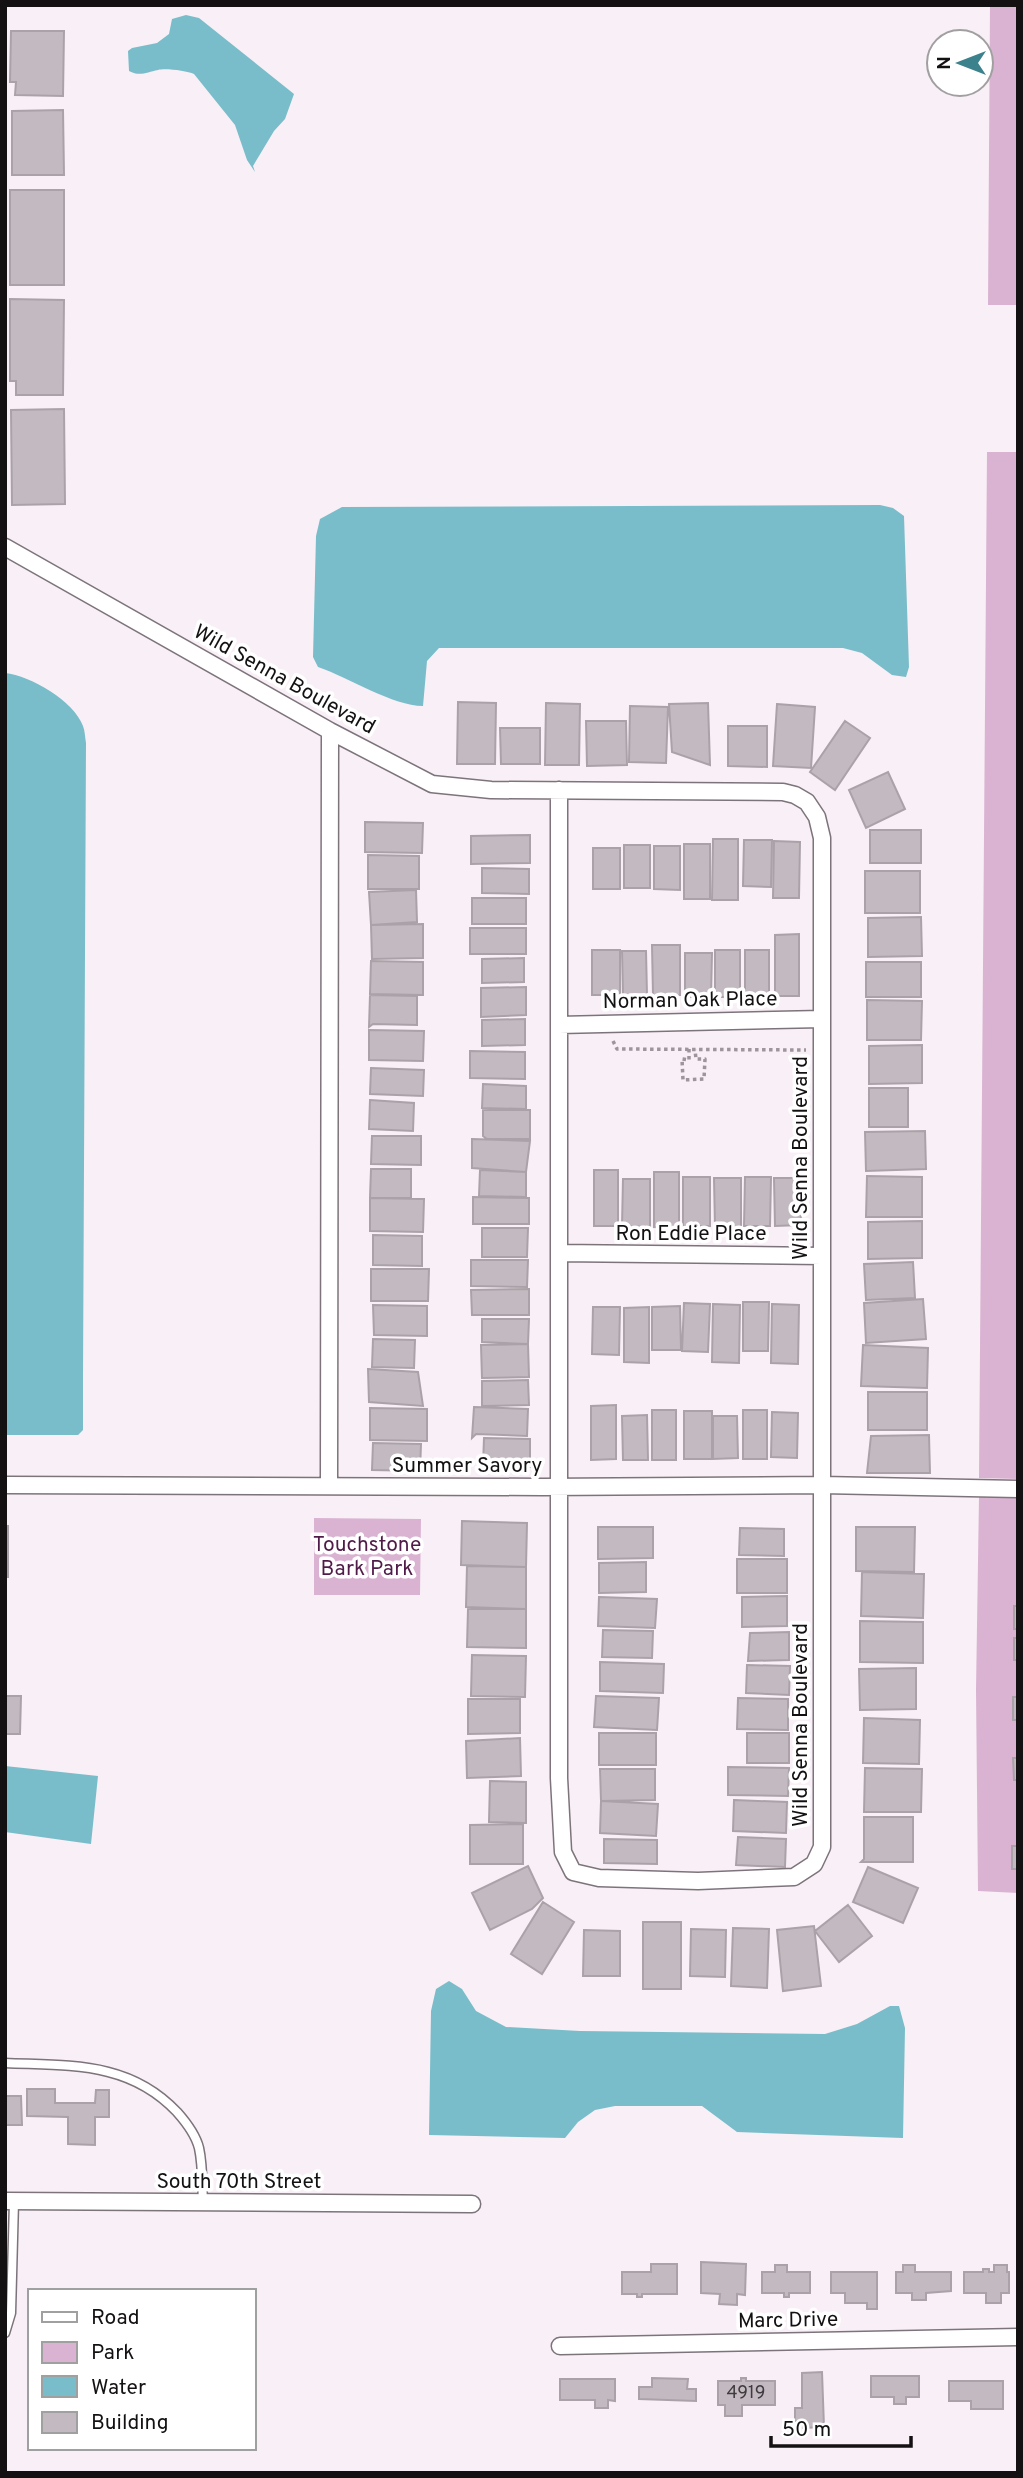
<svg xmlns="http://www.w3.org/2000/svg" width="1023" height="2478" font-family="Overpass,sans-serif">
	<rect width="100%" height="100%" fill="#f9eff6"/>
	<path fill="#dab3d2" d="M990 5H1018V305H988Z
		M987 452H1018V1479L979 1478Z
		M979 1497 1018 1498V1893L978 1891 976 1690Z
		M314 1518 421 1519 420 1595H314Z"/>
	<path fill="#78bdc9" d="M186 15 199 18 294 94 285 119 274 131 253 166 255 172 247 160 235 125 194 74C187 71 166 68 158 70 147 72 140 77 129 71L128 51 132 48 157 43 169 34 172 19Z
		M880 505 893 508 904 516 909 667 906 677 892 675 862 653 843 648H439L427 661 423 706C393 706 350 678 318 667L313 657 316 536 320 519 342 507Z
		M5 673C31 676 74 701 83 726 85 731 85 738 86 743L83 1376V1430L78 1435H5Z
		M5 1766 98 1776 91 1844 5 1832Z
		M449 1981 462 1989 476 2011 506 2027 580 2031 825 2034 857 2024 890 2006H899L905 2028 903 2138 737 2132 702 2106H615L595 2110 578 2122 565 2138 429 2135 431 2011 436 1989Z"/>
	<path fill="#c3bac1" stroke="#aba2a9" stroke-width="2" d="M11 31H64L63 96 15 95 16 82H10Z
		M63 110 64 175H12V111Z
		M10 190H64V285H10Z
		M10 299 64 300 63 395H16V381H10Z
		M64 409 65 504 12 505 11 410Z
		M458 702 496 703 495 764H457Z
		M546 703 580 704 579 765H545Z
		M708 703 710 765 672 752 669 704Z
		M777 704 815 707 811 768 773 766Z
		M630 706 668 707 666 763 629 762Z
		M586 721H626L627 765 587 766Z
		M845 721 870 738 835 790 810 772Z
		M728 726H767V767L728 766Z
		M500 728H540V764H501Z
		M888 772 905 809 866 828 849 790Z
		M365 822 423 823 422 853 365 852Z
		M870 830H921V863H870Z
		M530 835V863L471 864V836Z
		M713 839H738V900H712Z
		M744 840H772L771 887 743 886Z
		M774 841 800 842 799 898H773Z
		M684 844H710V899H684Z
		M624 845H650V888H624Z
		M654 846H680V890L654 889Z
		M593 848H620V889H593Z
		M368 855 419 856V889H368Z
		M482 868 529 869V894L482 893Z
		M865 871H920V913H865Z
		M416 890 417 922 371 925 369 892Z
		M472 898H526V924H472Z
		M921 917 922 956 868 957V918Z
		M423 924V958L372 959 371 925Z
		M470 928H526V954H470Z
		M799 934V996H775V935Z
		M652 945H680V995H653Z
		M592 950H620V995H592Z
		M715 950H740V997H715Z
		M745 950H769V996H745Z
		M622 951H646L647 995 623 996Z
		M685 953H712L711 997H685Z
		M524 958V982L482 983V959Z
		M371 961 423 962V995L370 994Z
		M866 962H921V997H866Z
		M526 987V1015L481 1017V988Z
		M370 995 417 996V1025L373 1024 369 1027Z
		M867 1000 922 1001 921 1040H867Z
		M525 1019V1045L482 1046V1020Z
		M369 1030 424 1031 423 1061 369 1060Z
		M922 1045V1083L869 1084V1046Z
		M470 1051 525 1052V1079L470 1078Z
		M371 1068 424 1070 423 1096 370 1094Z
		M483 1084 526 1086V1109L482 1108Z
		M869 1088H908V1127H869Z
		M370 1100 414 1103 413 1131 369 1129Z
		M483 1110H530V1139H487L483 1136Z
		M925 1131 926 1169 866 1171 865 1132Z
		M372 1136H421V1165L371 1164Z
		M472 1139 530 1141 526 1172 472 1168Z
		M371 1169H411V1198H370Z
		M480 1170 526 1172V1197L479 1196Z
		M594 1170H618V1226H594Z
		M654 1172H679V1228L654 1227Z
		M867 1176 922 1177V1217H866Z
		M683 1177H710V1226H683Z
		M745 1177H771L770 1226H744Z
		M714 1178H741V1227H715Z
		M774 1178H800L801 1225 775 1226Z
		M623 1179H650V1227L622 1226Z
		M473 1197 529 1198V1224H473Z
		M370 1198 424 1199 423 1232 370 1231Z
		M922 1221V1258L868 1259V1222Z
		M482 1228H528L527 1257H482Z
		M373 1235 422 1236V1266L373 1265Z
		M471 1260H528L527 1287 471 1286Z
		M913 1262 915 1298 866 1300 864 1264Z
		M371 1269H429L428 1301H371Z
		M529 1289V1315H472L471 1290Z
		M923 1299 926 1339 866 1343 864 1303Z
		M743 1302H769L768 1351H743Z
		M684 1303 710 1304 708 1352 682 1351Z
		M713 1304 740 1305 739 1363 712 1362Z
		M772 1304 799 1305 798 1364 771 1363Z
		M373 1305 427 1306V1336L374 1335Z
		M680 1306 681 1350H652V1307Z
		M593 1307H620L619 1355 592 1354Z
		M649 1307V1363L624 1362V1308Z
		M482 1319H529L528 1344 482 1342Z
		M373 1339 415 1340 414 1368 372 1367Z
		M528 1344 529 1377 482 1378 481 1345Z
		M863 1345 928 1348 927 1388 861 1386Z
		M368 1369 418 1372 423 1406 369 1402Z
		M528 1380 529 1405 482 1406V1381Z
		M868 1392H927V1430H868Z
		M616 1405V1459L591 1460V1406Z
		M474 1407 528 1409 527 1436 476 1434 472 1438Z
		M370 1408 427 1409V1441L370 1440Z
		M652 1410H676V1460H652Z
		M743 1410H767V1459H743Z
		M684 1411H712V1459H684Z
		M772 1412 798 1413 797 1458 771 1457Z
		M647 1415 648 1460H623L622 1416Z
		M713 1416H737L738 1458 713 1459Z
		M929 1435 930 1473H867L871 1436Z
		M484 1438 530 1439V1467L483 1466Z
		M373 1443 421 1444 420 1471 372 1470Z
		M462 1521 527 1523 526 1567 461 1565Z
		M5 1526H8V1577H5Z
		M598 1527H653V1558L598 1559Z
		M856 1527H915L914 1572 856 1571Z
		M740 1528 784 1529V1556L739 1555Z
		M737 1559H787V1593H737Z
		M646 1562V1592L599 1593V1563Z
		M467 1566 526 1567V1609L466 1607Z
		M862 1572 924 1574 923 1618 861 1616Z
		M787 1596V1626L742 1627V1597Z
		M599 1597 657 1599 655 1628 598 1626Z
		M1014 1606H1018V1629H1014Z
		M468 1609H526V1648L467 1647Z
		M860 1621 923 1622V1663L860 1662Z
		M603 1630 653 1631 652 1658 602 1657Z
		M789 1632V1660L748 1661 750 1633Z
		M1014 1638H1018V1660H1014Z
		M472 1655 526 1656 525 1697 471 1696Z
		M600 1662 664 1664 663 1693 600 1691Z
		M747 1665 790 1666 789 1695 746 1693Z
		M916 1668V1709L860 1710 859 1669Z
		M5 1696H21L20 1734H5Z
		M596 1696 659 1698 657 1730 594 1727Z
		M1013 1697H1018V1720H1013Z
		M738 1698 788 1699V1730L737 1729Z
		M468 1699H520V1733L468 1734Z
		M864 1718 920 1720 919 1764 863 1763Z
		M599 1733H656V1765H599Z
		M747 1733H789V1763H747Z
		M520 1738 521 1776 467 1778 466 1741Z
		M1013 1758H1018V1780H1014Z
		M728 1767 789 1768 788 1796 728 1795Z
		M865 1768 922 1769 921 1812H864Z
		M600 1769H655V1800L601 1801Z
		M490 1781 526 1782V1823L489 1822Z
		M734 1800 787 1802 786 1833 733 1831Z
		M601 1801 658 1804 656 1836 600 1833Z
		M864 1817H913V1862H861L864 1859Z
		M523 1824V1864H470V1825Z
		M738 1837 786 1839 785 1867 736 1865Z
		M604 1839 657 1840V1864L604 1863Z
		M1012 1846H1018V1869H1012Z
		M528 1866 543 1898 532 1909 490 1930 472 1893Z
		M868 1867 918 1888 903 1923 853 1902Z
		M543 1902 574 1922 542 1974 511 1954Z
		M848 1905 872 1936 839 1962 815 1931Z
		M643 1922H681V1989H643Z
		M814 1926 821 1986 783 1991 777 1930Z
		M733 1928 769 1929 767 1988 731 1986Z
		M691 1929 726 1930 725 1977 690 1976Z
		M584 1930 620 1931V1976H583Z
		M27 2089H55V2103H95L96 2090H109V2117H95V2145L68 2144V2117L27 2116Z
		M5 2096H21L22 2125H5Z
		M701 2262 746 2264 745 2295 737 2294V2305L719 2304 720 2294 701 2293Z
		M651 2264H677V2294H642V2297H637V2294H622V2272H651Z
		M775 2265H787V2272H810V2293H789V2297H784V2293H762V2272H775Z
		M903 2265H915V2272H951V2291L926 2293V2300H912V2293H896V2272H903Z
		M994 2265H1007V2272H1009V2293H1001V2303H986V2293H964V2272H983V2269H989V2272H994Z
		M831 2272H877V2309H867V2303H845V2293H831Z
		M822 2372 824 2427 803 2428V2421H795V2408H802V2373Z
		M871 2376H919V2397H906V2404H894V2397H871Z
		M652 2378 688 2379 687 2389H696V2401L639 2399V2387H652Z
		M741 2378H746V2381H775V2405H742V2416H725V2405H718V2381H741Z
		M560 2379H615V2401L608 2400V2408H595V2400H560Z
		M949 2381H1003V2409H971V2401H949Z"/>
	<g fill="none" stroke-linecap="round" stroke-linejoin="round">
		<defs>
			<path id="lane" d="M5 2063C70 2066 129 2061 177 2112 185 2121 196 2136 199 2148 203 2166 202 2185 203 2203
				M5 2333 11 2313 14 2201"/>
			<path id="street" d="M5 547 330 731 432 784 491 790 783 792 795 795 807 802 817 817 822 838V1847L814 1864 794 1877 698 1881 599 1878 573 1872 563 1852 559 1778V790
				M559 1025 822 1019
				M559 1253 822 1256
				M5 1485 543 1487 822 1485 1018 1489
				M329 1486 330 731
				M5 2201 472 2204
				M560 2346 1018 2337"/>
		</defs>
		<use href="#lane" stroke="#7d747b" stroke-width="11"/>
		<use href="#street" stroke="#7d747b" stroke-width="19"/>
		<path stroke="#9c959a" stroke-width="3.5" stroke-dasharray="3.5 3.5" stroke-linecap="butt" d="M613 1041 617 1049 806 1050
			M689 1049V1060L682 1059 683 1080 704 1079 705 1059H696L695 1050"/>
		<use href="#lane" stroke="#fff" stroke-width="8"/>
		<use href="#street" stroke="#fff" stroke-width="16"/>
	</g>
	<g text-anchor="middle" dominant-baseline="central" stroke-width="7" stroke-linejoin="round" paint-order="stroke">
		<g font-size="18" fill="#403b3e">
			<text x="746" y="2393">4919</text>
		</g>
		<g font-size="21" fill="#141113" stroke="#fff">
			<text transform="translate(284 680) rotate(29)">Wild Senna Boulevard</text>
			<text transform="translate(690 1001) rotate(-1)">Norman Oak Place</text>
			<text transform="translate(801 1158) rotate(-90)">Wild Senna Boulevard</text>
			<text x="691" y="1234">Ron Eddie Place</text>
			<text x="467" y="1466">Summer Savory</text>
			<text transform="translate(801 1725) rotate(-90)">Wild Senna Boulevard</text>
			<text x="239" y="2182">South 70th Street</text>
			<text transform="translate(788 2321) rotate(-1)">Marc Drive</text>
		</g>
		<g font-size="21" fill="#511b49" stroke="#fff">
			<text x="367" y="1545">Touchstone<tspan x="367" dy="24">Bark Park</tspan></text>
		</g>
	</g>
	<rect width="1023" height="2478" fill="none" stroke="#141113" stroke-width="14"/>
	<rect x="28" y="2289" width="228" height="161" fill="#ffffff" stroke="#a1a0a1" stroke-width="2"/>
	<rect x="42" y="2312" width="35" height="10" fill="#ffffff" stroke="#a1a0a1" stroke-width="2"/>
	<text x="91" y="2324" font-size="21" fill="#141113">Road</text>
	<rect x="42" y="2342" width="35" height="21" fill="#dab3d2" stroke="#a1a0a1" stroke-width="2"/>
	<text x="91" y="2359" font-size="21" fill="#141113">Park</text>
	<rect x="42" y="2376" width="35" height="21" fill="#78bdc9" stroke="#a1a0a1" stroke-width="2"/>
	<text x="91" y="2394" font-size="21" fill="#141113">Water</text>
	<rect x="42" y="2412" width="35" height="21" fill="#c3bac1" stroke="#a1a0a1" stroke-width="2"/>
	<text x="91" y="2429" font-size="21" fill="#141113">Building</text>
	<g transform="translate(960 63) rotate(270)"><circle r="33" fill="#ffffff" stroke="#a1a0a1" stroke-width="2"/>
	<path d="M0-5L12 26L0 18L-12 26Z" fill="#3c828d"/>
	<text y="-10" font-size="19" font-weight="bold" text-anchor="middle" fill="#141113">N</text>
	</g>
	<path d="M771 2436v10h140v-10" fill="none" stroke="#141113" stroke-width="3.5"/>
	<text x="782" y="2436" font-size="21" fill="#141113" stroke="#ffffff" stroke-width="5" paint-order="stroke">50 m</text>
</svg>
